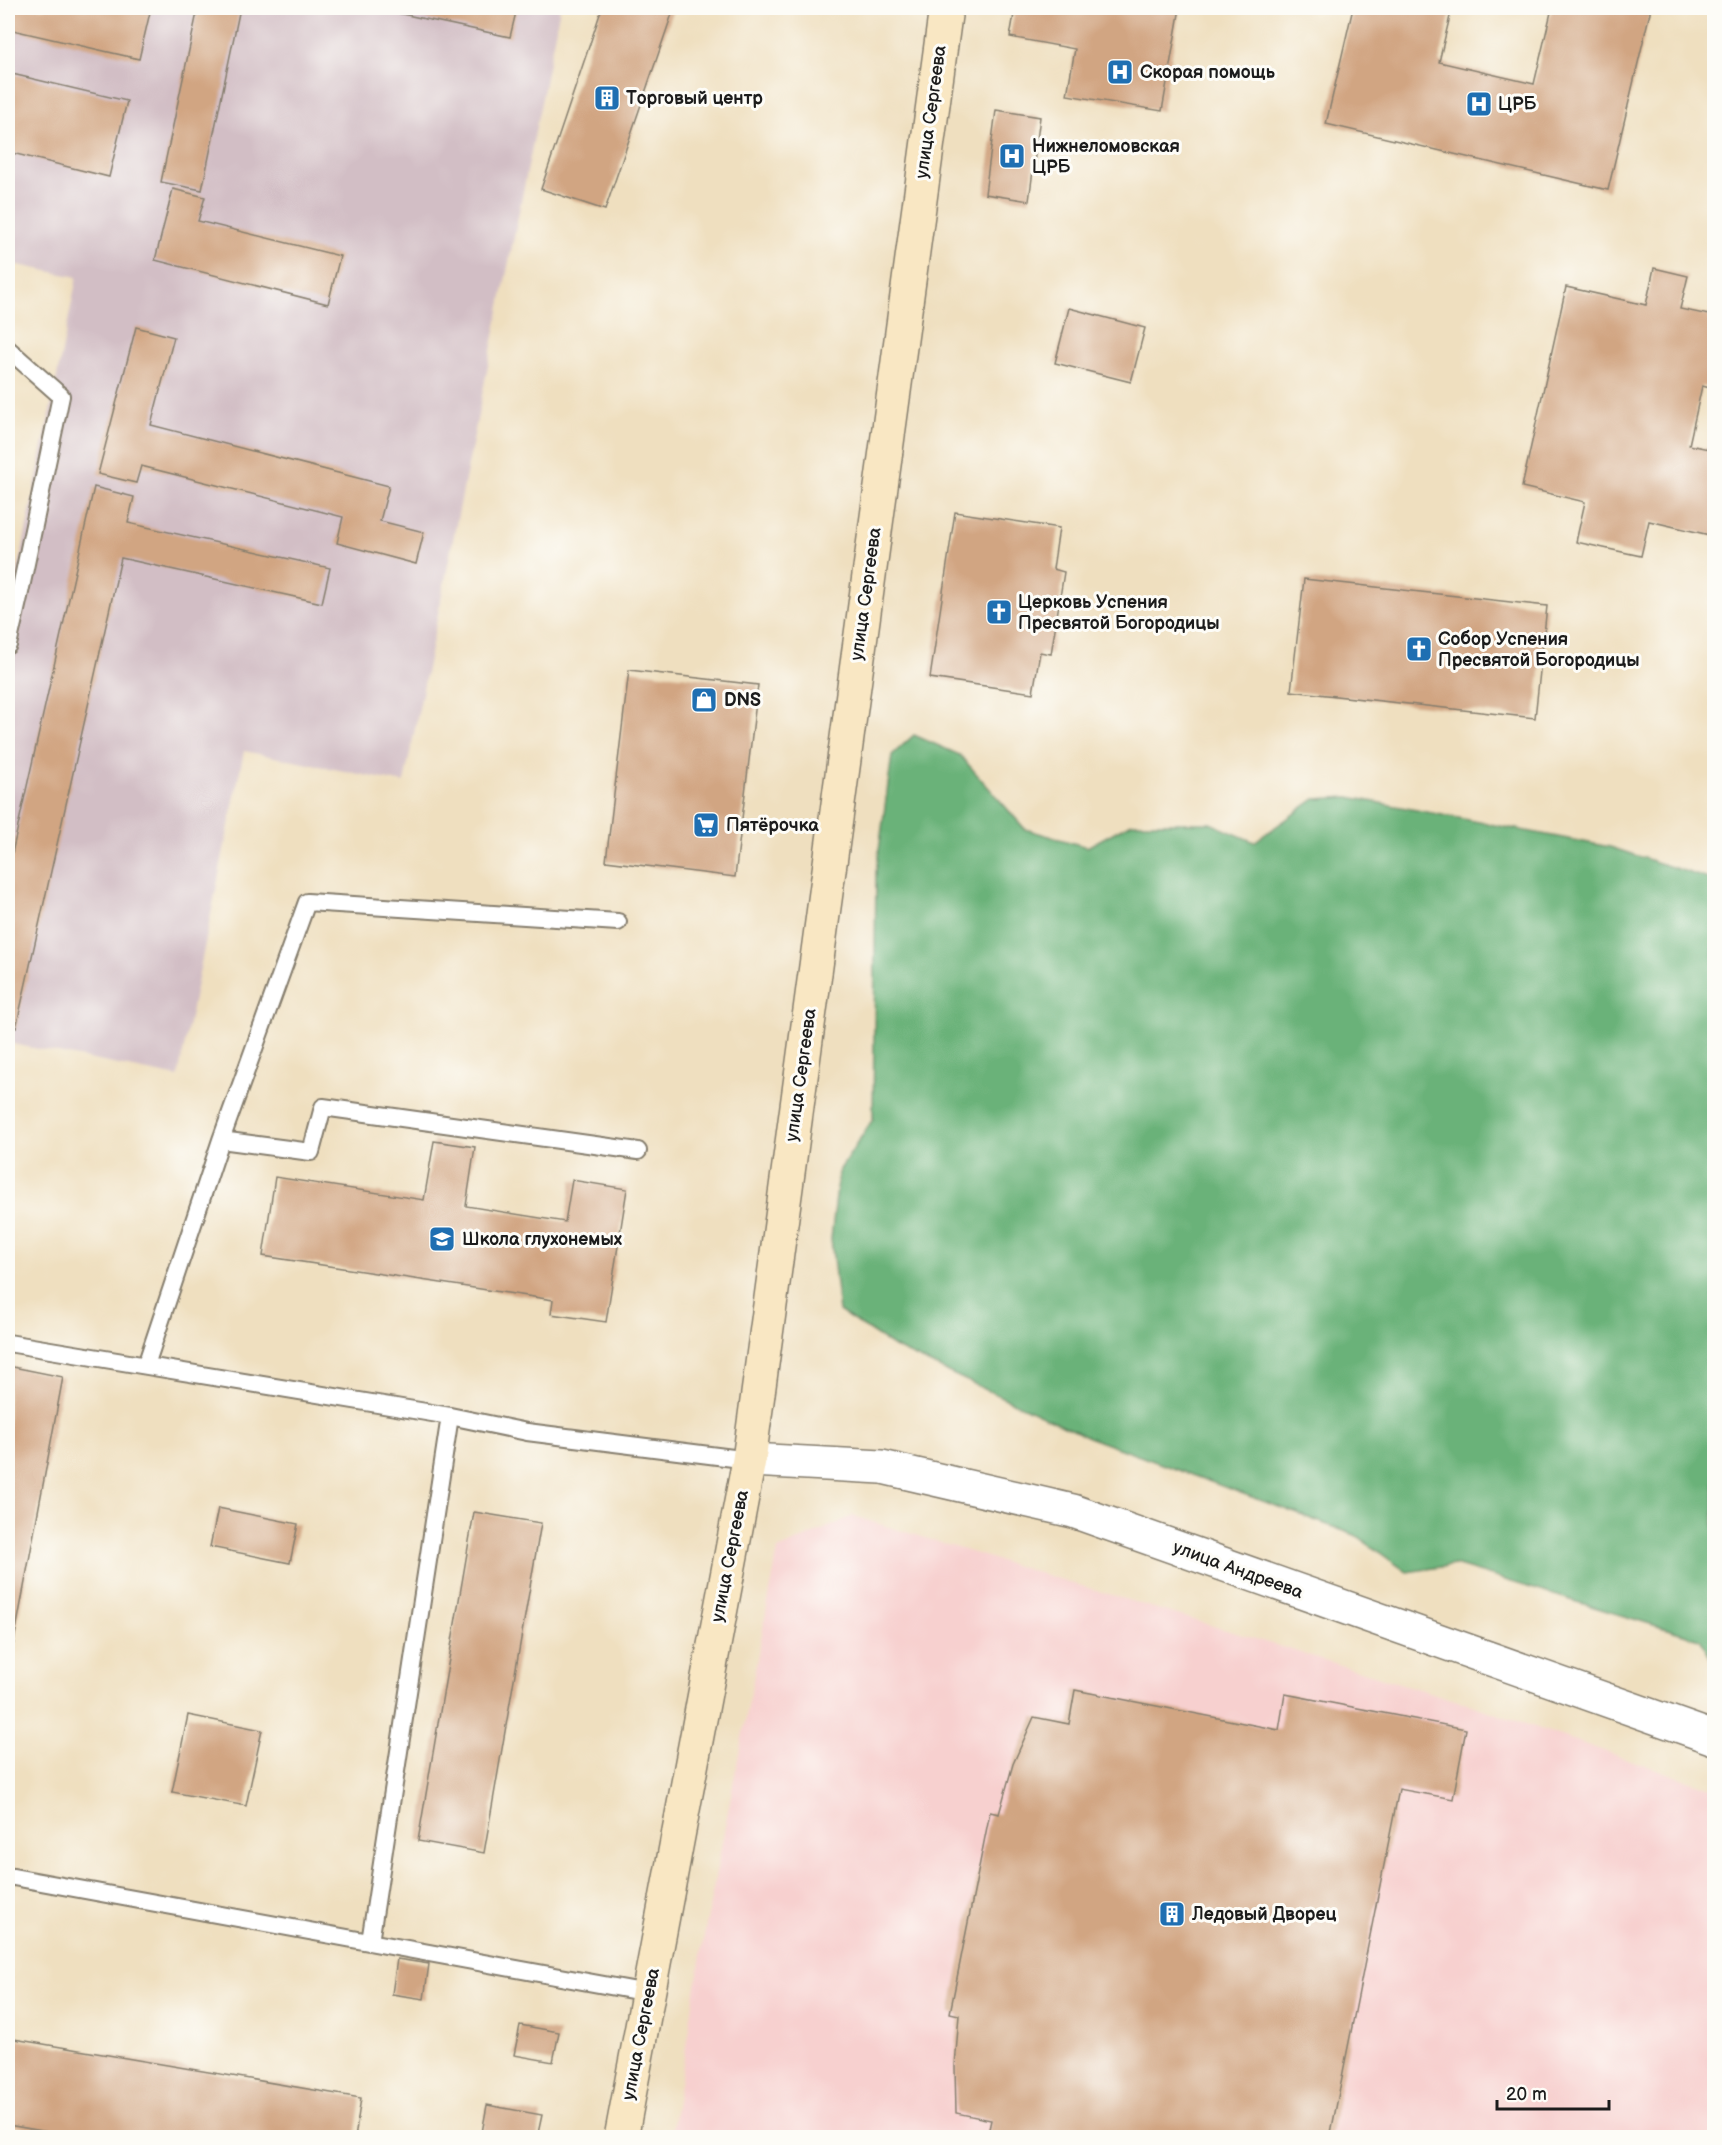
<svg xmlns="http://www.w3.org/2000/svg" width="1722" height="2145" font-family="'Balsamiq Sans',sans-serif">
	<rect width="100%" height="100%" fill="#fdfcf7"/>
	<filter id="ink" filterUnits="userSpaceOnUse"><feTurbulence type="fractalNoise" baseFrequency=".0167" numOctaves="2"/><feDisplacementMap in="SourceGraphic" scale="12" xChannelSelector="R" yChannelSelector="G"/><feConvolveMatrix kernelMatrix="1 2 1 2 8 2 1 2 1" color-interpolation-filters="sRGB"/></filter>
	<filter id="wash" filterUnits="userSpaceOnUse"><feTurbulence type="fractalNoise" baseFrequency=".008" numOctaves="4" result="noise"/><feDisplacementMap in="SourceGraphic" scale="24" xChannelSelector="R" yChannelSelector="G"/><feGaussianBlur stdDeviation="1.35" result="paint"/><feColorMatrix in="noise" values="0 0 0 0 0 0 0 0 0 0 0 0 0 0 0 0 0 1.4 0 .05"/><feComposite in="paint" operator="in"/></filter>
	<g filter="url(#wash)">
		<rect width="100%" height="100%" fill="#efdfbf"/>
		<path fill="#f7d0cf" d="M853 1516 1471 1705 1714 1789V2137L671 2138 704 1936 778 1550Z"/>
		<path fill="#d2bec5" d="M8 8H560L404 783 244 751 178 1077 8 1043V621L77 277 8 263Z"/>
		<path fill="#6ab279" stroke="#43674a" stroke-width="1.5" d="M914 735 960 755 1025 829 1087 847 1131 823H1210L1254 842 1315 799 1349 797 1610 847 1712 880 1714 884V1664L1700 1639 1455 1565 1407 1572 1355 1535 1088 1437 894 1347 839 1311 831 1239 839 1171 873 1119 876 872 892 755Z"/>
		<g id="blocks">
			<path fill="#d1a582" d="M8 8H151L139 59 8 29Z
				M198 8H240L202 190 161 182Z
				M374 8H517L510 37Z
				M602 8H674L605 210 541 189Z
				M1015 8H1180L1162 111 1067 95 1075 49 1010 37Z
				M1353 8H1452L1439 62 1534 84 1552 8H1651L1608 190 1326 124Z
				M8 73 127 101 109 177 8 152Z
				M996 110 1040 117 1029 201 985 194Z
				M173 189 205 197 198 221 340 256 328 304 155 260Z
				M1654 268 1688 276 1680 309 1714 316V389L1702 386 1689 445 1714 450V536L1649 521 1641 556 1576 542 1585 502 1522 487 1566 287 1646 305Z
				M1069 308 1145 328 1131 382 1055 363Z
				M136 327 174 337 151 425 389 486 380 521 424 532 416 564 337 543 343 517 141 466 136 483 98 474Z
				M94 487 134 497 128 523 330 568 322 603 121 558 16 1028 8 1026V871Z
				M955 512 1059 528 1053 569 1064 572 1051 654 1040 652 1033 693 930 678Z
				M1304 579 1547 606 1535 718 1291 691Z
				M629 670 758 685 735 877 606 861Z
				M434 1141 475 1147 466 1206 565 1222 572 1180 627 1189 606 1322 551 1314 553 1300 263 1256 275 1177 424 1200Z
				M8 1366 63 1377 9 1668H8Z
				M218 1508 298 1524 290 1563 210 1547Z
				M474 1512 541 1523 484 1853 418 1841Z
				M1075 1690 1279 1730 1285 1694 1466 1729 1453 1799 1399 1789 1330 2138H987L991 2120 956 2113 955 2066 959 2015 950 2013 990 1812 999 1814 1013 1764 1034 1717 1069 1724Z
				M188 1715 262 1730 246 1806 172 1792Z
				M397 1959 429 1964 424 1999 392 1994Z
				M520 2025 559 2032 553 2062 514 2055Z
				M8 2038 361 2098 355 2138H83L8 2125Z
				M487 2105 542 2115 537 2138H481Z"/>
		</g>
	</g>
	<g filter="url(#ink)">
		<use href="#blocks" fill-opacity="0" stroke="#867e6e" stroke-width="1.5"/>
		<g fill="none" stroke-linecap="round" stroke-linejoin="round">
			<defs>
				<path id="lane" d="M8 349 61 396 19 597 8 600
					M8 645 19 597
					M221 1140 311 1152 323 1107 638 1151
					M8 1343 450 1416 527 1432 749 1460
					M146 1365 221 1140 307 902 618 922
					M8 1876 648 1993
					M370 1942 450 1416"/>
				<path id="street" d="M749 1460 882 1467 1073 1511 1714 1738"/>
				<path id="secondary" d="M621 2138 749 1460 946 8"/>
			</defs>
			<use href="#lane" stroke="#867e6e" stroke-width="20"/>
			<use href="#street" stroke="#867e6e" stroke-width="36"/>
			<use href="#secondary" stroke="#867e6e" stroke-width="36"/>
			<use href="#lane" stroke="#fff" stroke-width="16"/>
			<use href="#street" stroke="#fff" stroke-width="33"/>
			<use href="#secondary" stroke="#f9e7c3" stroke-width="33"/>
		</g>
	</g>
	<defs>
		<symbol id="hospital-square" viewBox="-11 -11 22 22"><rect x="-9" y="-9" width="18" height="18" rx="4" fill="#1f6fb2" stroke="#fdfcf7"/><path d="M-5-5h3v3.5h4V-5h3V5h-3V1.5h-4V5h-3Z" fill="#fff"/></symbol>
		<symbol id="building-square" viewBox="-11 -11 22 22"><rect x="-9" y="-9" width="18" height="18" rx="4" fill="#1f6fb2" stroke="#fdfcf7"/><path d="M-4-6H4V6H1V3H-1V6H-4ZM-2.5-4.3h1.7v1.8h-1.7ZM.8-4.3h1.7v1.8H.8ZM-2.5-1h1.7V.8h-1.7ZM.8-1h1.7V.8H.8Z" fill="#fff"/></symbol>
		<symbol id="church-square" viewBox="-11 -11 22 22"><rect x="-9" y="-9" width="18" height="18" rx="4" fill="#1f6fb2" stroke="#fdfcf7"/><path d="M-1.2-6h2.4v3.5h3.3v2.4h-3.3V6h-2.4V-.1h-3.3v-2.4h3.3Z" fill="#fff"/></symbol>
		<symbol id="shop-square" viewBox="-11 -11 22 22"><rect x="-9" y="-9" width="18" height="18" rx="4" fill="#1f6fb2" stroke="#fdfcf7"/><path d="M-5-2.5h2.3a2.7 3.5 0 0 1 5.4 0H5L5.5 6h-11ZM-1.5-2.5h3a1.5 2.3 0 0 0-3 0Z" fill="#fff"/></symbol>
		<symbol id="supermarket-square" viewBox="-11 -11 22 22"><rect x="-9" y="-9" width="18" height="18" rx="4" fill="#1f6fb2" stroke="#fdfcf7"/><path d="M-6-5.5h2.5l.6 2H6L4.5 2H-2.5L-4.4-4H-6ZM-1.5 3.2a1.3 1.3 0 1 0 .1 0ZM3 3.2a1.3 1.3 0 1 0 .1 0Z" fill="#fff"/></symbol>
		<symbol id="school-square" viewBox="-11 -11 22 22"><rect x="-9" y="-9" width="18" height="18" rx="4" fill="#1f6fb2" stroke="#fdfcf7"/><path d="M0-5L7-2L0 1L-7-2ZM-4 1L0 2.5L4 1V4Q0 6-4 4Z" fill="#fff"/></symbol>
	</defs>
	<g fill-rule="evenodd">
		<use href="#hospital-square" x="1105" y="57" width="30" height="30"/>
		<use href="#building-square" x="592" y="83" width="30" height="30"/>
		<use href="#hospital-square" x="1464" y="89" width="30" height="30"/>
		<use href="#hospital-square" x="997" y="141" width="30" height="30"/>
		<use href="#church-square" x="984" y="597" width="30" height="30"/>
		<use href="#church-square" x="1404" y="634" width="30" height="30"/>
		<use href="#shop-square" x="689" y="685" width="30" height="30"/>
		<use href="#supermarket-square" x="691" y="810" width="30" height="30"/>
		<use href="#school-square" x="427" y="1224" width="30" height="30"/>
		<use href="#building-square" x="1157" y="1899" width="30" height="30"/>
	</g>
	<g text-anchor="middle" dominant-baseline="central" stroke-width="6" stroke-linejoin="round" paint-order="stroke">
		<g font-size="18" font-weight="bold" fill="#1c1c1c" stroke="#fdfcf7" text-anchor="start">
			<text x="1140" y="72">Скорая помощь</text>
			<text x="626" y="98">Торговый центр</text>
			<text x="1498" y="104">ЦРБ</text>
			<text x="1032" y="146">Нижнеломовская<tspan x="1032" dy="21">ЦРБ</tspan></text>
			<text x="1018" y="602">Церковь Успения<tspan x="1018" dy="21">Пресвятой Богородицы</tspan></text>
			<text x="1438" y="639">Собор Успения<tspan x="1438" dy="21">Пресвятой Богородицы</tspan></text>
			<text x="724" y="700">DNS</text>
			<text x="726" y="825">Пятёрочка</text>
			<text x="462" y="1239">Школа глухонемых</text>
			<text x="1192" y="1914">Ледовый Дворец</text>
		</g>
		<g font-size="18" fill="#1c1c1c" stroke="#fdfcf7">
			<text transform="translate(931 112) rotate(-82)">улица Сергеева</text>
			<text transform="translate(866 594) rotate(-82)">улица Сергеева</text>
			<text transform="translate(801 1075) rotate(-82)">улица Сергеева</text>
			<text transform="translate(730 1556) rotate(-79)">улица Сергеева</text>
			<text transform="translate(1238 1570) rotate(20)">улица Андреева</text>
			<text transform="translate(641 2034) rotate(-79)">улица Сергеева</text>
		</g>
	</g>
	<rect width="1722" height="2145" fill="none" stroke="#fdfcf7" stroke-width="30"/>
	<path d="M1497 2100v9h112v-9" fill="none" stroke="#1c1c1c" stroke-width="3"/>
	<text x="1506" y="2100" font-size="18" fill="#1c1c1c" stroke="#fdfcf7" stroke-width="4.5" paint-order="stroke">20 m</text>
</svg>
